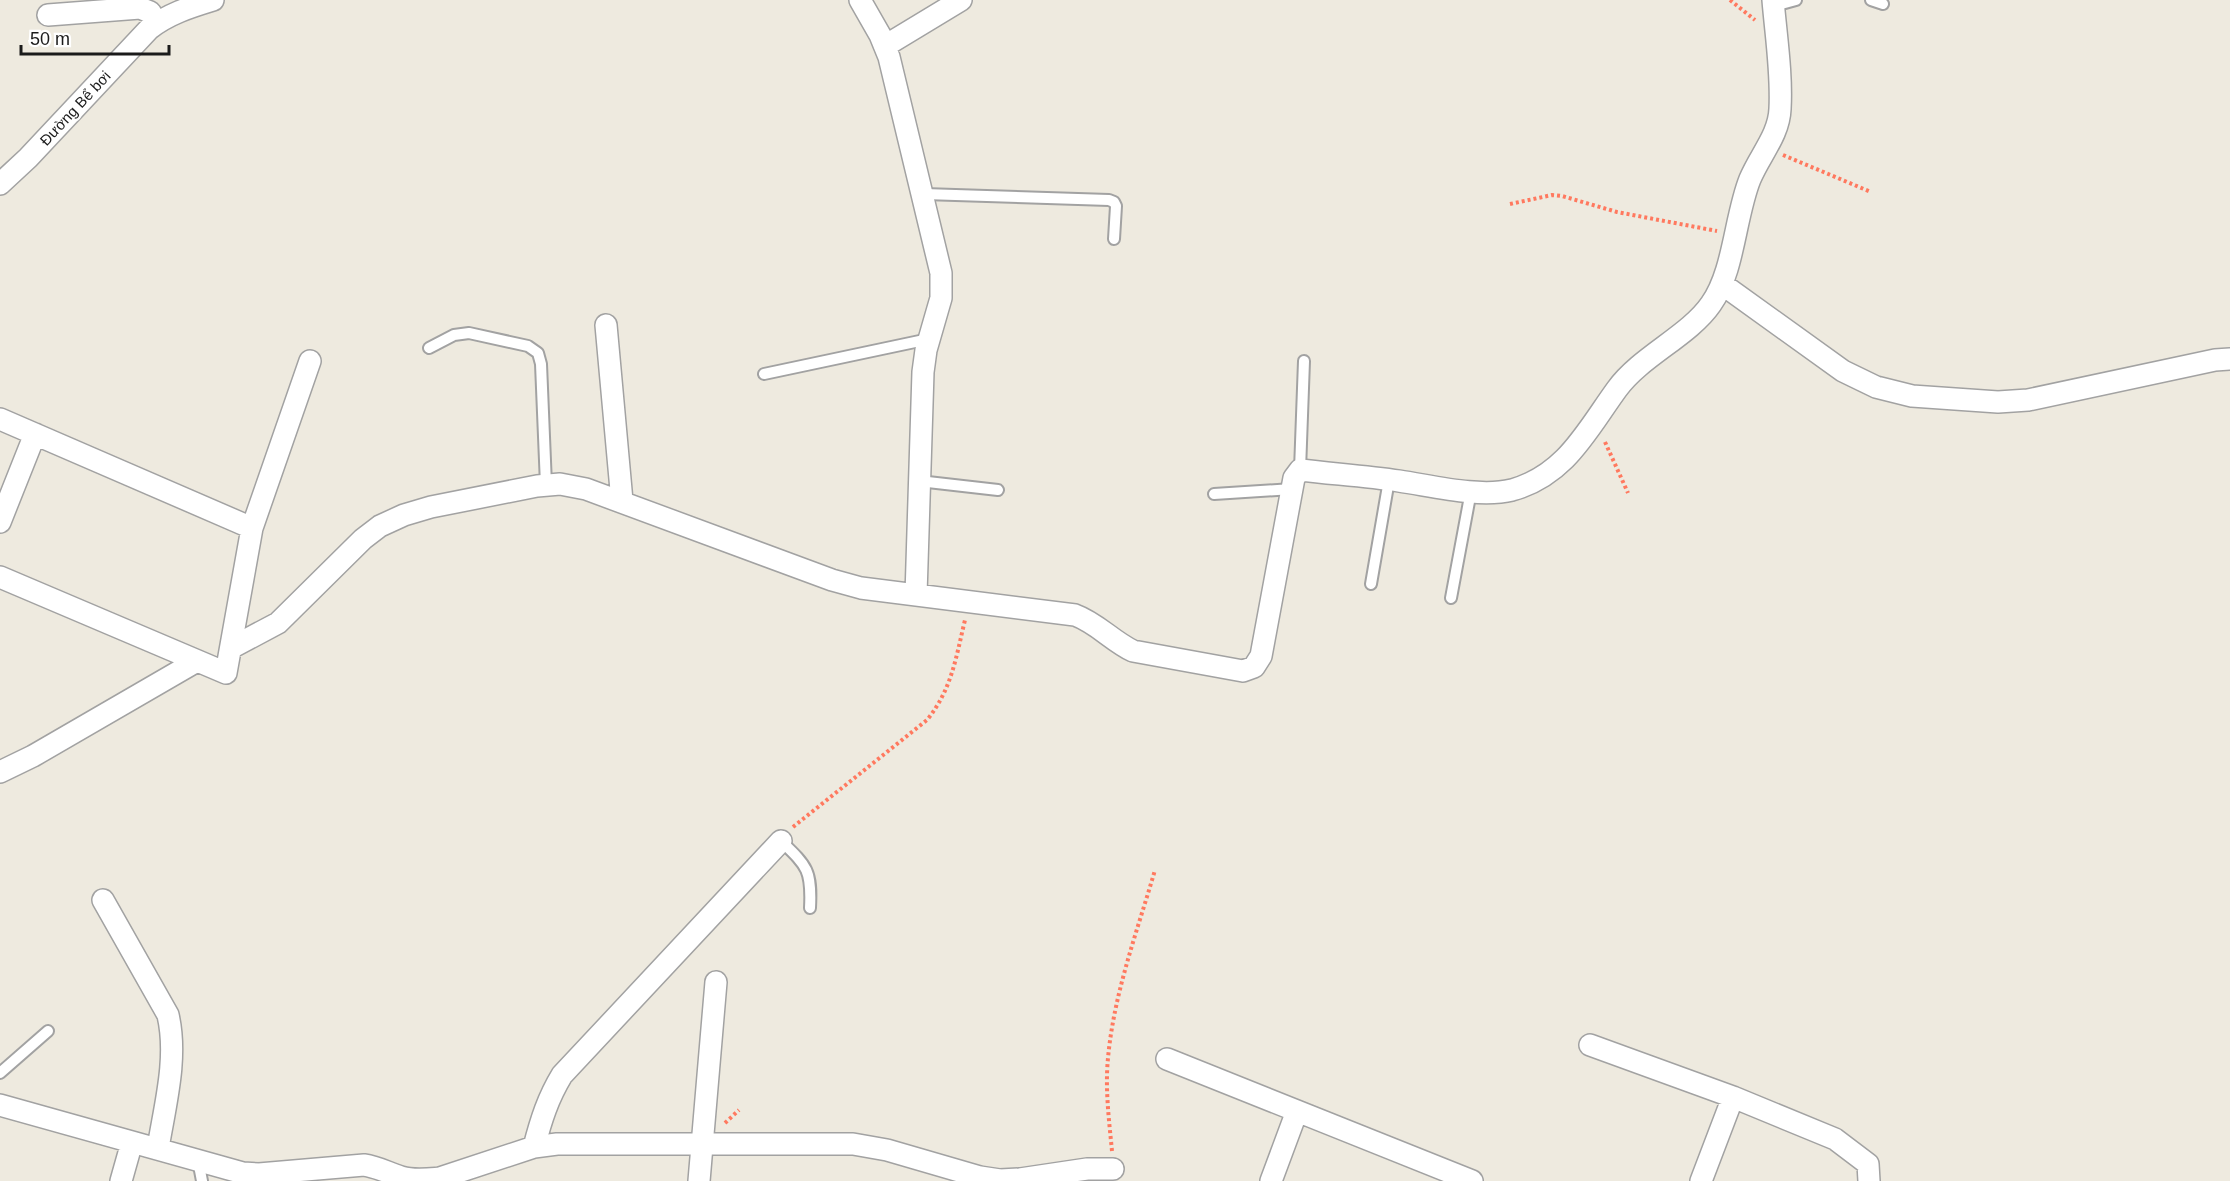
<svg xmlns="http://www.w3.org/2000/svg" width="2230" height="1181" font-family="Arial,sans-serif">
	<rect width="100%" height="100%" fill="#eeeadf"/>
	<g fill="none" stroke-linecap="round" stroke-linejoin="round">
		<defs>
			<path id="lane" d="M1871 0 1883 4
				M1774 6 1796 0
				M924 194 1109 200 1114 202 1116 206 1114 239
				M429 348 454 335 469 333 528 346 538 353 541 364 546 485
				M764 374 929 339
				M1300 470 1304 361
				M919 481 998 490
				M1214 494 1292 489
				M1371 584 1389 480
				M1451 598 1471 491
				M781 841C807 866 812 870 810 908
				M0 1073 48 1031
				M198 1160 202 1181"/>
			<path id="street" d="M860 0 880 35 889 57 941 273V298L926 350 923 372 916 595
				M48 15 140 8 150 12 157 23
				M885 46 961 0
				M0 184 28 158 149 29C168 14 190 7 213 0
				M1722 284 1843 371 1876 387 1912 396 1998 402 2028 400 2215 360 2230 359
				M606 325 622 501
				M0 419 252 528
				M0 522 35 434
				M0 577 226 673 252 528 310 361
				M231 648 278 623 363 539 380 526 404 515 431 507 537 486 560 484 586 489 832 580 861 588 1075 615C1097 623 1112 641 1133 651L1243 671 1254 667 1261 656 1294 478 1300 470C1333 474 1366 476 1399 481 1433 486 1479 498 1512 490 1566 475 1587 430 1617 389 1641 356 1689 336 1711 304 1734 272 1735 216 1750 179 1760 155 1779 135 1780 109 1782 73 1776 36 1773 0
				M0 772 33 756 197 661
				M103 900 168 1015C178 1058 165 1105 158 1148
				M1590 1045 1733 1097 1835 1139 1868 1164 1869 1181
				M1167 1059 1472 1181
				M0 1105 243 1173 259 1174 364 1165C378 1167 388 1173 401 1177 414 1181 428 1179 440 1178L534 1147 557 1144H853L887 1150 980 1177 1000 1180 1020 1179 1087 1169H1113
				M534 1147C541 1120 548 1098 562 1075L781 841
				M121 1181 132 1142
				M699 1181 716 982
				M1271 1181 1297 1111
				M1701 1181 1733 1097"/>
		</defs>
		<use href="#lane" stroke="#a2a2a2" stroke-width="14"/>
		<use href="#street" stroke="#a2a2a2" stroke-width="24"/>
		<path stroke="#ff795f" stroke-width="4" stroke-dasharray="3 3" stroke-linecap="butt" d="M1730 0 1755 20
			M1783 155 1871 192
			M1510 204 1552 195 1562 196 1617 212 1717 231
			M1605 442 1628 493
			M793 827 927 720C952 689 956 657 965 620
			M725 1123 739 1110
			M1112 1151C1109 1120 1105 1089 1108 1058 1114 993 1137 932 1155 870"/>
		<use href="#lane" stroke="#fff" stroke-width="10"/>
		<use href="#street" stroke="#fff" stroke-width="21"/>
	</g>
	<g text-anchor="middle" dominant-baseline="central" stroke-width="4.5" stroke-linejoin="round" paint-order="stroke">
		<g font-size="15" fill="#1b1b1b" stroke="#fff">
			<text transform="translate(75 108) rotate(-47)">Đường Bể bơi</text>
		</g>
	</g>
	<path d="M21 45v9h148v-9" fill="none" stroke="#1b1b1b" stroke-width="3"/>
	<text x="30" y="45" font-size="18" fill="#1b1b1b" stroke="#ffffff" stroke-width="4.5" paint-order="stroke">50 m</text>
</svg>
